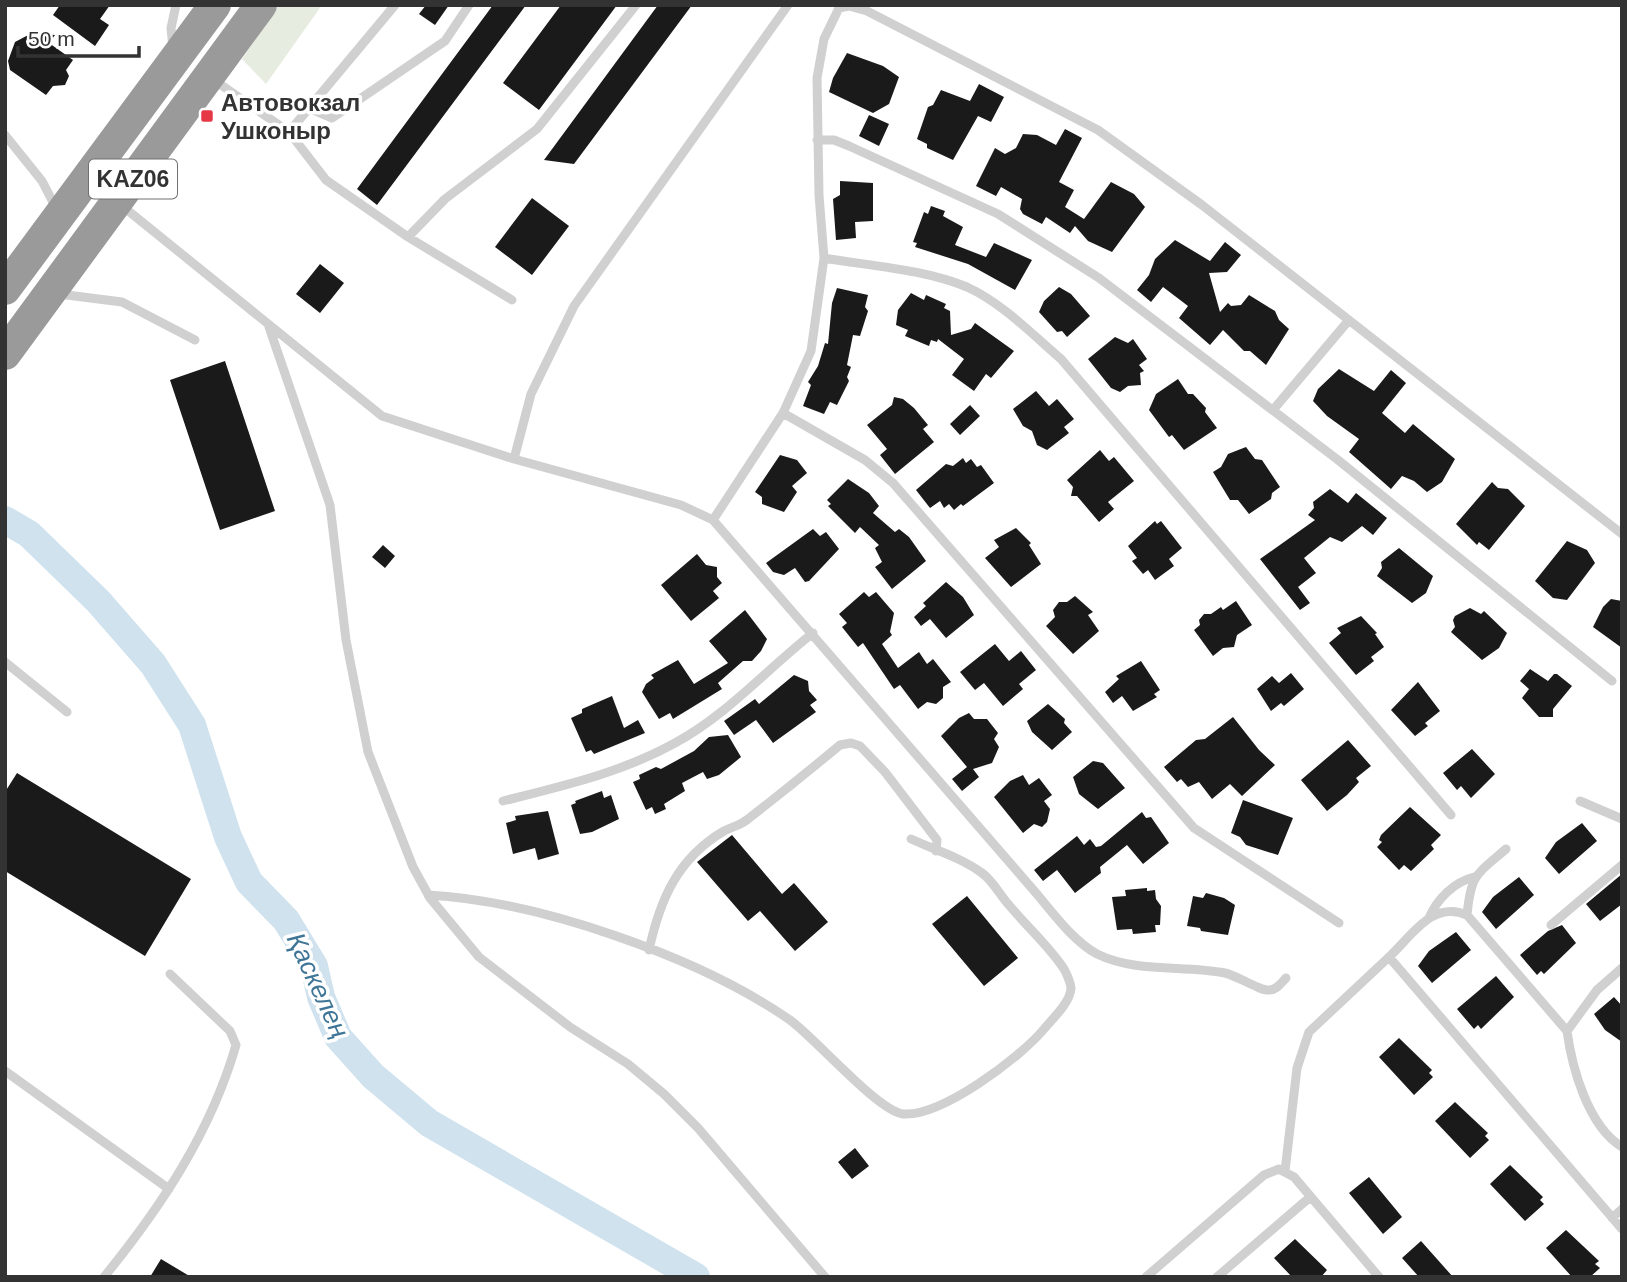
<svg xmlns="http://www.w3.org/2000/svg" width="1627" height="1282" font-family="Arial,sans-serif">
	<rect width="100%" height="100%" fill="#fff"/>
	<path fill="#e6ecdf" d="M279 5H322L266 84 242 59Z"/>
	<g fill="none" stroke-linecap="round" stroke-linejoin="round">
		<path stroke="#cfe2ee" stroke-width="28" d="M5 520 29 534 98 601 153 664 192 725 228 837 249 882 286 920 314 966 321 997 338 1037 373 1076 429 1123 696 1277"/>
	</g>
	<path fill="#1a1a1a" d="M60 5H110L100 19 109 25 95 46 53 15Z
		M426 5H449L435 25 419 14Z
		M493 5H526L377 205 357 189Z
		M561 5H617L539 110 503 83Z
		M658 5H692L574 164 544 160Z
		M32 33 55 35 49 43 73 60 66 70 69 76 65 85 53 86 46 95 10 70 8 61 15 42Z
		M847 53 883 66 899 77 889 104 873 113 829 92 833 78Z
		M979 84 1004 97 991 122 978 116 953 160 927 148V144L917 139 928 107 933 105 941 90 970 101Z
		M869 115 889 124 879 146 859 136Z
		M1065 129 1082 138 1059 182 1074 190 1065 207 1084 219 1111 182 1134 194 1145 207 1112 252 1088 241 1075 226 1070 233 1046 217 1042 224 1023 214 1020 209 1022 199 1001 187 996 196 976 186 995 148 1005 154 1016 148 1023 134 1037 135 1056 145Z
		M840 181 873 183V221L855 222 856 238 836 240 833 199 840 195Z
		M532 198 569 226 532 275 495 247Z
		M931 206 945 211 943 216 963 227 955 245 986 257 994 243 1032 260 1015 290 968 264 915 247 917 243 913 242 924 212 928 214Z
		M1175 240 1210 261 1225 242 1241 255 1227 272 1209 273 1220 312 1228 303 1231 306 1241 305 1249 295 1275 311 1279 320 1289 329 1266 365 1250 351H1244L1223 330 1210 345 1179 318 1188 306 1163 287 1151 302 1137 290 1149 275 1155 259Z
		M320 264 344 283 320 313 296 294Z
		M1059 287 1071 294 1090 316 1067 337 1062 331 1057 332 1039 312 1044 301Z
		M837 288 868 295 865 307 868 311 860 336 853 335 847 365 851 367 847 377 849 381 837 405 830 402 824 414 803 406 811 385 808 382 818 366 825 343 828 344 832 303Z
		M911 293 924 300 926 295 946 304 944 308 950 311 951 335 971 329 975 323 1014 351 991 378 986 374 974 391 952 375 964 359 938 339 937 342 931 340 929 346 905 336 908 330 896 325 898 310Z
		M1115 337 1128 343 1133 339 1147 359 1139 365 1144 371 1140 373 1141 385 1128 386 1120 392 1111 388 1088 359Z
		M225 361 275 511 220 530 170 380Z
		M1339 369 1374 391 1391 370 1406 383 1382 413 1405 433 1413 424 1455 459 1442 482 1427 492 1414 481 1402 476 1391 489 1349 452 1359 439 1327 416 1313 401 1318 389Z
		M1178 379 1188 394H1193L1206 408 1205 412 1217 428 1184 450 1172 435 1169 437 1149 410 1156 394Z
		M1036 391 1049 406 1057 399 1074 419 1064 427 1069 433 1047 450 1037 445 1032 431 1023 426 1013 409Z
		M894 397 903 399 914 408 928 425 923 429 934 442 895 474 880 455 887 449 867 425 892 405Z
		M970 405 980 416 960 435 950 424Z
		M1246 447 1255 459 1262 460 1280 487 1272 493 1271 499 1249 514 1238 500H1230L1213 472 1221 467 1228 454Z
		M1100 450 1109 461 1114 457 1134 481 1108 502 1114 509 1099 522 1077 496H1071L1073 487 1067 480Z
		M780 455 797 460 807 473 792 486 797 492 784 512 762 504V497L755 492Z
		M963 458 966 463 971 459 977 467 981 465 994 483 963 506 961 504 954 510 949 504 944 508 940 501 930 508 916 490 946 464 953 466Z
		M848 479 869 493 879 506 873 513 895 532 899 529 909 537 926 561 892 589 875 567 882 562 875 548 879 545 860 527 855 533 828 506 831 504 827 500Z
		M1492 482 1498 488 1508 489 1525 506 1489 550 1479 542 1477 545 1456 524Z
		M1330 489 1348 503 1356 493 1387 518 1373 535 1362 526 1342 542 1330 537 1304 558 1316 573 1298 587 1310 603 1300 610 1260 559 1315 520 1308 515 1314 508 1313 502Z
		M1155 521 1157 524 1161 521 1182 548 1169 559 1174 566 1155 580 1148 570 1143 574 1132 561 1137 558 1128 546Z
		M1016 528 1031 543 1029 545 1041 564 1011 587 985 558 999 547 994 540Z
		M813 529 820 536 826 532 839 549 809 581 805 582 795 568 784 575 773 572 766 563Z
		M1567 541 1587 550 1595 563 1567 600 1553 598 1535 581Z
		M383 545 395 556 385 568 372 557Z
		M1399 548 1433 576 1426 593 1412 603 1377 576 1382 568 1381 562Z
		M697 554 706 565 717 567V577L722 583 713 591 719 598 691 621 661 585Z
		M946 582 963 597 974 615 946 638 930 619 921 626 914 617 926 606 923 603Z
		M864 592 869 597 876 592 894 613 890 632 892 635 882 644 898 668 919 652 927 664 933 659 951 682 943 687V698L936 704 927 702 918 709 900 685 894 689 863 643 858 647 842 627 847 623 839 614Z
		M1075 596 1093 612 1088 615 1099 631 1073 654 1046 626 1055 617 1053 610 1059 602H1067Z
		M1611 599 1622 601V648L1593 627 1603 607Z
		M1236 601 1252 625 1237 635 1234 647 1223 648 1213 656 1194 630 1200 625 1199 620 1204 614H1211L1221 607 1223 610Z
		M1470 608 1481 614 1484 611 1507 633 1499 648 1482 660 1451 632 1455 627 1453 620 1455 616Z
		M745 610 767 639 761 651 752 661H743L718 683 722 689 673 719 670 713 659 719 642 692 646 684 654 678 651 675 678 660 694 684 728 663 709 641Z
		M1361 616 1377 633 1375 634 1384 647 1371 657 1374 661 1356 675 1329 643 1341 633 1337 628Z
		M995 644 1009 661 1021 651 1036 670 1019 684 1023 689 1003 706 984 683 975 690 960 672Z
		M1141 661 1160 690 1154 694 1157 697 1133 711 1122 696 1113 703 1105 692 1119 679 1116 676Z
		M1530 669 1548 681 1554 674H1557L1572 686 1553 709V717H1539L1522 698 1529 689 1520 681Z
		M1291 673 1304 689 1284 706 1281 703 1271 711 1257 689 1272 676 1279 683Z
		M794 675 808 681 809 691 817 700 810 705 816 712 773 743 756 720 734 735 724 721 755 699 759 704Z
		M1418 682 1440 711 1425 723 1428 726 1415 736 1391 710Z
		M612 696 624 728 638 720 645 733 594 754 591 750 586 752 571 718 582 713V709Z
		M1048 704 1065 719 1064 723 1072 732 1052 750 1032 732 1027 721Z
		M969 713 974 719H987L998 733 994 739 999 747 992 763 973 769 979 777 962 791 952 779 967 767 941 736 959 718Z
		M1233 717 1259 750 1275 765 1242 796 1230 784 1212 799 1199 782 1188 787 1181 779 1177 782 1164 767 1196 740 1205 739Z
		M728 735 741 757 719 775 707 779 703 772 682 783 685 791 664 804 666 809 655 814 652 807 646 810 633 782 640 779 639 775 656 767 661 769 694 751 709 737Z
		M1348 740 1371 766 1356 778 1359 782 1347 795 1327 811 1301 780Z
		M1472 749 1495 774 1471 798 1461 786 1457 790 1443 773Z
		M1093 761 1103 763 1125 788 1098 809 1079 794 1073 777Z
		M17 773 191 879 145 956 5 871V792Z
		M1023 775 1029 785 1039 778 1052 795 1044 801 1050 809 1047 822 1042 827 1034 824 1023 833 994 797 1010 781Z
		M602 791 604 798 611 795 619 819 592 832 580 834 571 805 576 803 575 801Z
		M1243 800 1293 818 1278 855 1246 845 1240 837 1231 833Z
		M1410 807 1441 835 1431 845 1434 849 1411 871 1404 865 1399 870 1377 847 1382 842 1379 840 1381 835Z
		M548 811 559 854 538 860 535 848 513 854 506 823 516 820 515 816Z
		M1142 812 1146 818 1151 817 1169 843 1143 864 1127 845 1100 867 1101 873 1075 893 1057 870 1043 881 1034 870 1077 836 1084 845 1090 839 1096 847 1101 846Z
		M1582 823 1597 841 1559 874 1545 858 1556 842Z
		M732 835 782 894 794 883 828 922 795 951 760 911 748 921 697 862Z
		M1622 874V904L1600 921 1586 904Z
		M1519 877 1534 895 1496 929 1482 912 1493 897Z
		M1147 888V891L1155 890 1156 899 1161 906 1160 925H1155L1156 932 1133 934 1132 929 1117 930 1112 897 1126 896 1125 890Z
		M1206 893 1224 898 1235 905 1228 935 1201 931 1200 928 1187 926 1193 896 1203 898Z
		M967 896 1018 958 984 986 932 924Z
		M1562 925 1576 943 1544 974 1541 971 1537 975 1520 955 1548 931Z
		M1456 932 1471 950 1432 983 1418 966 1429 951Z
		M1496 976 1514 997 1481 1029 1478 1025 1474 1029 1457 1009Z
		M1614 997 1622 1006V1042L1605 1030 1594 1014Z
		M1399 1038 1432 1070 1429 1073 1433 1077 1414 1095 1379 1057Z
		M1455 1102 1488 1133 1485 1136 1489 1140 1470 1158 1435 1121Z
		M855 1148 869 1166 852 1179 838 1162Z
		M1510 1165 1543 1197 1540 1200 1544 1204 1525 1221 1490 1184Z
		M1369 1177 1402 1217 1383 1234 1349 1193Z
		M1566 1230 1599 1261 1595 1264 1600 1268 1590 1277H1572L1546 1248Z
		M1295 1239 1327 1270 1321 1277H1292L1274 1258Z
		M1421 1241 1453 1277H1419L1402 1258Z
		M161 1259 191 1277H150Z"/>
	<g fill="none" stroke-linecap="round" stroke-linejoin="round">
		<path stroke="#d0d0d0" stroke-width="9" d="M173 48 171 28 176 5
			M214 80 289 132 326 180 408 237 512 300
			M311 109 332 118 445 41 469 5
			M289 132 395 5
			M5 135 42 181 56 208
			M817 140H834L849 146 998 214 1099 278 1338 460 1612 681
			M121 205 382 416 514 459 681 505 713 520 1036 893C1053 913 1073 941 1097 954 1136 973 1183 965 1225 973 1238 976 1260 991 1269 990 1277 990 1281 983 1286 978
			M408 237 445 199 537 129 636 5
			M824 258C871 266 923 269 967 287 1002 303 1032 334 1061 359L1451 815
			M59 294 122 302 195 340
			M269 327 330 505 346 640 368 752 413 867 430 898 479 957 570 1027 628 1064 664 1094 698 1128 825 1277
			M1273 410 1349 320
			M783 413 865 460 893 483 1194 828 1339 923
			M514 459 531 394 574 306 788 5
			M713 520 783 413 811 351 824 258 819 195 817 78 824 39 839 8 849 6 867 11 1098 130 1202 205 1622 534
			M5 662 67 712
			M503 801C562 786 621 773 675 743 727 715 767 669 813 633
			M1580 801 1622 819
			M428 895C539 901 699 957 790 1020 816 1039 878 1111 903 1114 941 1117 1020 1058 1044 1029 1053 1018 1069 1004 1071 989 1071 984 1067 974 1064 969 1049 946 1027 927 1009 905 1000 895 993 881 982 873 960 857 935 850 911 839
			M1467 915C1471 874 1476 875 1506 849
			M1429 918C1437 899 1454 882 1474 877
			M1551 925 1622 865
			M649 950C660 899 678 858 724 831 732 827 741 825 748 819 779 795 810 770 840 745L851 743 860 746 885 772 937 840 936 851
			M1389 957C1412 936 1432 900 1467 915L1567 1031C1572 1068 1588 1126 1622 1147
			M1567 1031 1597 990 1622 968
			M5 1071 169 1189
			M1285 1171 1297 1068 1309 1032 1389 957 1622 1229
			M1612 1218 1622 1209
			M104 1277C161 1207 211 1132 236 1045L230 1031 170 974
			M1146 1277 1264 1175 1279 1169 1294 1177 1379 1277
			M1217 1277 1309 1198"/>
		<path stroke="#9a9a9a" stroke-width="32" d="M5 289 215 5
			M5 354 261 5"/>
	</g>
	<rect fill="#e63946" stroke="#fff" stroke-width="2.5" x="200" y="109" width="14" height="14" rx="3.5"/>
	<g text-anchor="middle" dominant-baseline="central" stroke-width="7" stroke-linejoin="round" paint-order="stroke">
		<rect fill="#fff" stroke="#707070" stroke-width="2" x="89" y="159.5" width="88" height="39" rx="5"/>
		<g font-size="23" font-weight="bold" fill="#333">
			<text x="133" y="179">KАZ06</text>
		</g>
		<g font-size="24" font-weight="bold" fill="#333" stroke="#fff" text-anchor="start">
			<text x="221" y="102">Автовокзал<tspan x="221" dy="28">Ушконыр</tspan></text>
		</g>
		<g font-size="26" font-style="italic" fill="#3f7597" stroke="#fff">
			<text transform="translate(318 985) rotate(65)">Қаскелең</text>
		</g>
	</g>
	<rect width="1627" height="1282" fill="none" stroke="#333333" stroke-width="14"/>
	<path d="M18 46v10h121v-10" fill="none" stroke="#333333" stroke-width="3.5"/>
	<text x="28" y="46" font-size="21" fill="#333333" stroke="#ffffff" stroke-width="5" paint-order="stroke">50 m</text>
</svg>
